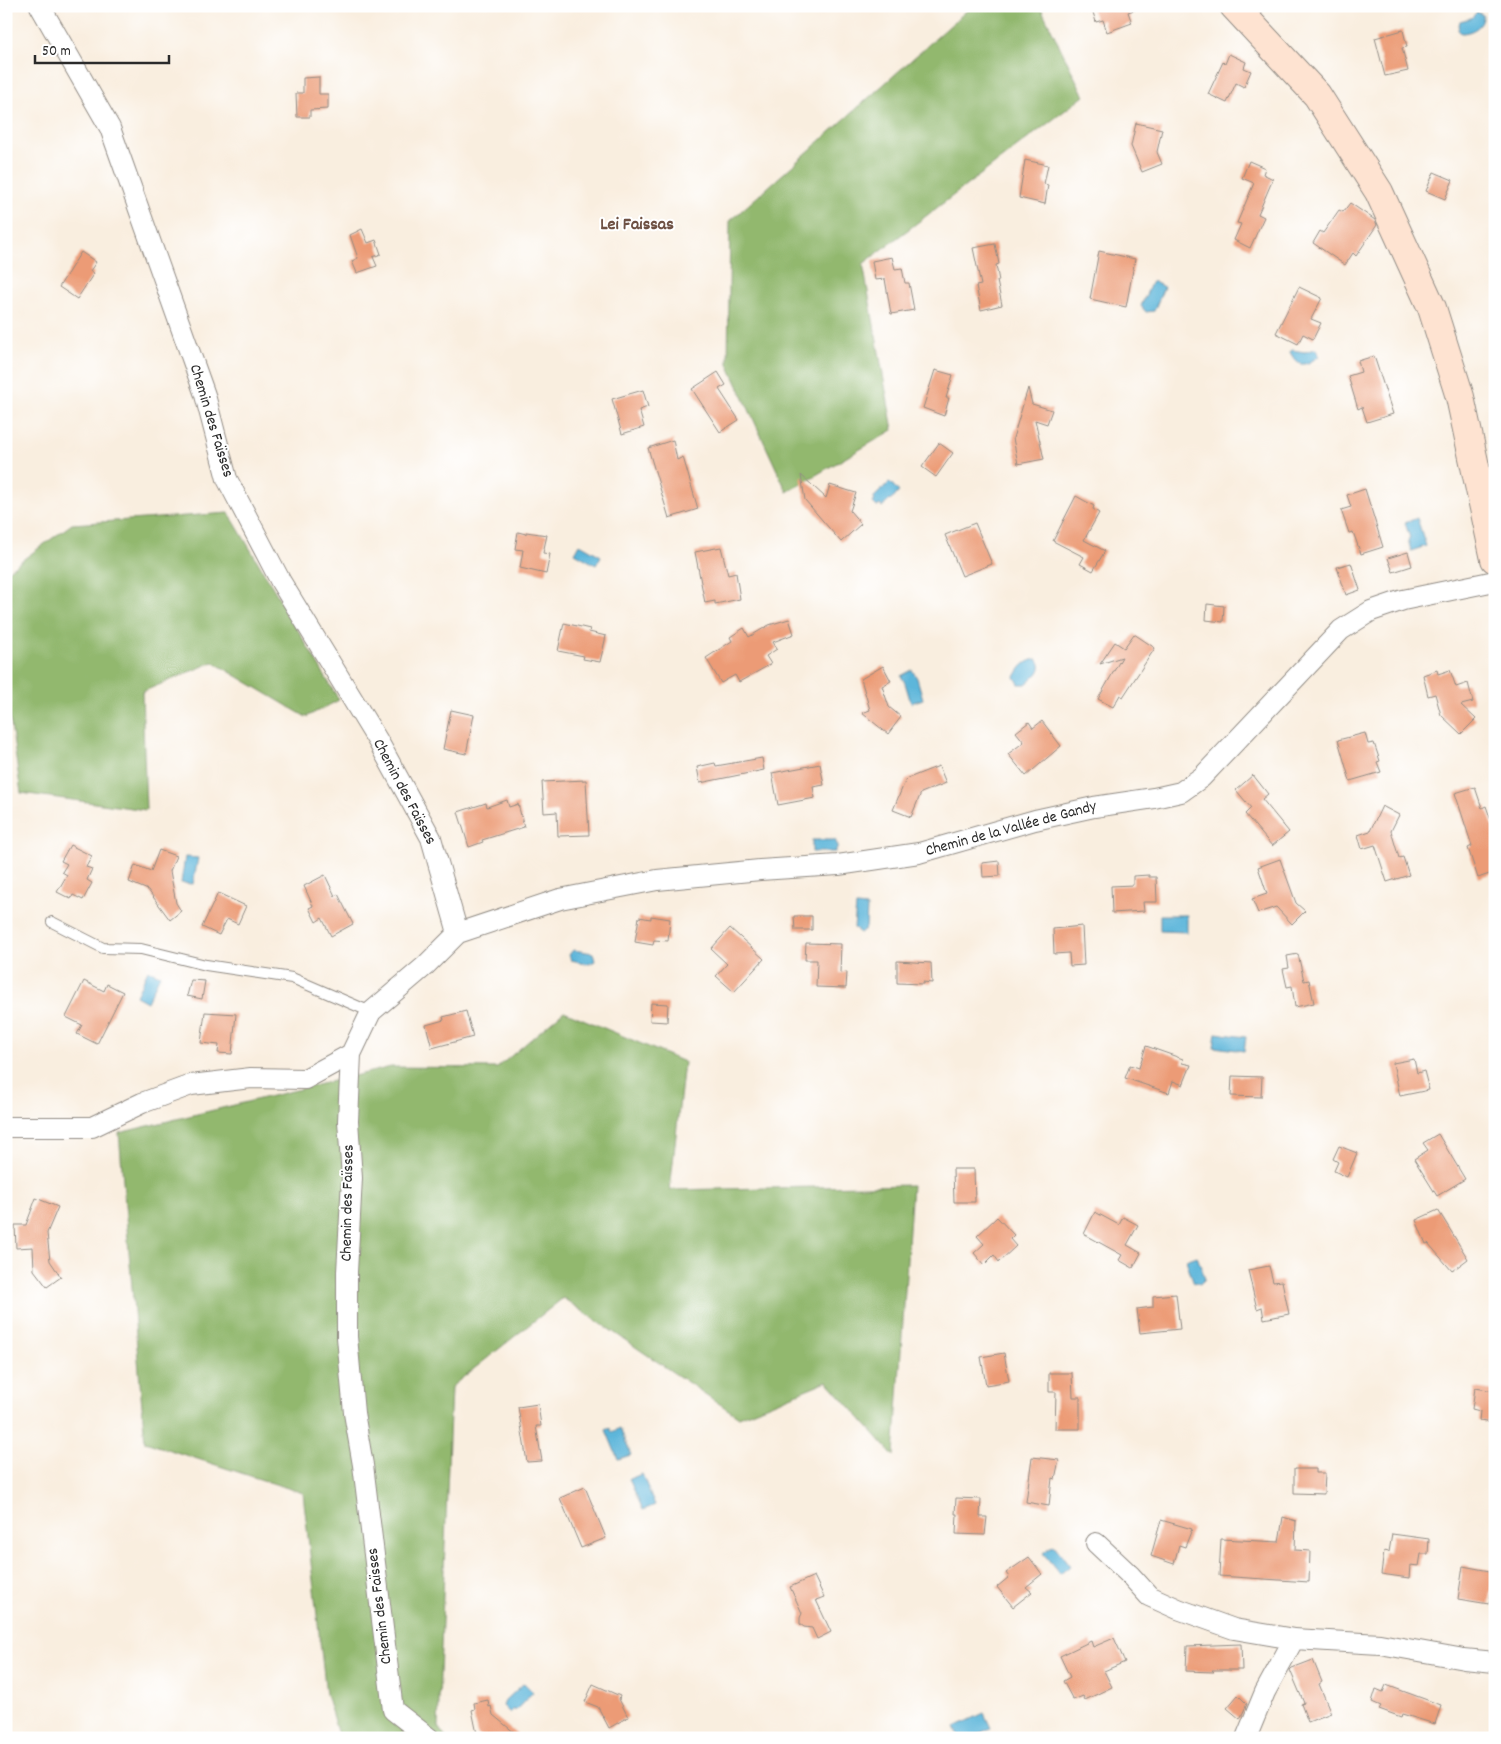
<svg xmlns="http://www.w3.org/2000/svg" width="1501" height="1744" font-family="Dekko,sans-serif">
	<rect width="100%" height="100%" fill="#fff"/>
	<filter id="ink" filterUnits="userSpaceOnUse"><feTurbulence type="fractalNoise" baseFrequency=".02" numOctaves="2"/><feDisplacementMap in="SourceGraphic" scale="10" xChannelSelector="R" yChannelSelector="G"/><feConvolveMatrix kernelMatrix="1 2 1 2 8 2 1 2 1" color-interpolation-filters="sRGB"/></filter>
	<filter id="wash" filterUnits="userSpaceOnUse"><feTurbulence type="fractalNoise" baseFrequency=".0096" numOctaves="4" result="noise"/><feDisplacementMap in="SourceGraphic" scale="20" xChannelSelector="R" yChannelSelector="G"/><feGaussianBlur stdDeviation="1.12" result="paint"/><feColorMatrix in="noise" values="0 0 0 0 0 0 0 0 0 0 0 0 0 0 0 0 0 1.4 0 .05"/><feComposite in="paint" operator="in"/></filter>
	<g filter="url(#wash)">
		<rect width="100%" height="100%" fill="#f9eedf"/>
		<path fill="#92b86e" stroke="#5e724c" d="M972 6H1040L1084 96 863 264 893 430 787 492 728 364 730 221Z
			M229 513 339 700 306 717 213 662 142 692 146 810 21 793 6 690V572L72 524Z
			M564 1011 684 1062 670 1190 912 1185 894 1456 827 1381 739 1417 563 1298 451 1387 438 1727 446 1738H339L326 1694 303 1493 145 1442 119 1133 391 1067 497 1068Z"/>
		<path fill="#5db6da" stroke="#447082" d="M1477 12 1483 15C1484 27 1471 33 1461 33L1458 30 1460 21 1471 18Z
			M1152 281 1164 287 1154 311 1146 312 1141 306Z
			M1316 349 1319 356C1305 366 1299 369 1290 352L1292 350 1305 352Z
			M890 482 899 492 882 507 880 505 877 507 873 503 875 500 873 498Z
			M1417 518 1426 546 1411 551 1408 539 1410 538 1405 523Z
			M580 544 601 556 596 565 575 553Z
			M1037 659C1046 669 1034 677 1026 684H1019L1015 677C1020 667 1026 660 1037 659Z
			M912 670 917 678 923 699 911 703 905 683 901 676Z
			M812 840H835L838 846 835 852H812Z
			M185 857 198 858 193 884 181 883Z
			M856 906 867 907 866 928 860 933 854 928Z
			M1160 915H1187V932L1160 931Z
			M573 950 593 953 595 961 589 964 571 960 569 955Z
			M148 970 160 975 147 1002 136 996Z
			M1216 1033 1246 1037 1244 1051 1214 1047Z
			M1197 1256 1205 1279 1200 1284 1196 1282 1194 1283 1186 1260Z
			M610 1428 612 1432 620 1428 631 1455 618 1459 606 1430Z
			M642 1474 655 1505 643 1510 629 1479Z
			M1054 1545 1070 1566 1060 1574 1043 1553Z
			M524 1683 533 1692 515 1711 513 1709 510 1713 503 1706 505 1701Z
			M984 1713 991 1728 969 1738H960L955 1727Z"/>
		<g id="blocks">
			<path fill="#ec9b76" d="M1091 6H1136L1137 9 1128 12 1132 23 1107 32 1103 20 1096 22Z
				M1403 30 1407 47 1402 48 1408 71 1385 76 1375 38Z
				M1229 54 1246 62 1244 68 1251 71 1244 87 1236 83 1227 103 1208 94 1223 62 1225 64Z
				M319 77V94H328V109L310 110V117H297L296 93H303V78Z
				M1136 123 1162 129 1157 152 1162 164 1142 172 1131 146Z
				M1025 160 1048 165 1044 184 1048 185 1045 204 1019 198Z
				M1249 161 1265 168 1263 174 1273 179 1258 214 1264 217 1250 248 1234 240 1241 224 1237 223 1254 183 1242 178Z
				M1434 172 1453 180 1445 199 1426 191Z
				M1350 203 1375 220 1377 225 1356 256 1353 253 1345 265 1313 243 1320 231 1323 233 1339 210 1343 212Z
				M362 229 368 243 376 240 381 254 373 257 377 266 357 273 352 261 358 258 350 235Z
				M995 244 999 264 996 265 999 281H997L1002 305 981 310 976 286 981 285 973 248Z
				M1099 251 1135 259 1126 307 1090 299Z
				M81 252 96 262 90 271 94 273 77 299 59 287Z
				M892 257 895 269 902 268 905 283H909L914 310 891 314 885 279 875 280 872 261Z
				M1299 287 1322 298 1311 319 1321 323 1313 339 1303 334 1298 344 1276 333Z
				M1374 356 1393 414 1367 422 1362 407 1358 409 1348 376 1361 372 1358 361Z
				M935 370 953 375 946 398H949L944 416 923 408Z
				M718 372 726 385 719 389 739 420 720 432 692 389Z
				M1028 388 1032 404 1052 410 1047 424 1035 420 1044 459 1018 464 1013 438Z
				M643 390 648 407 639 410 644 427 622 434 612 399Z
				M673 440 677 460 683 457 698 509 669 518 648 448Z
				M939 443 953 453 936 477 922 467Z
				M801 475 826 498 830 485 856 493 850 511 861 524 841 542 805 500Z
				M1365 489 1383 547 1361 554 1353 532 1349 533 1341 510 1351 507 1347 495Z
				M1076 496 1094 506 1093 509 1099 513 1084 540 1105 551 1093 571 1080 564 1084 557 1053 541Z
				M975 523 992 564 962 576 945 535Z
				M518 532 526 534V532L547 535 543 553 550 554 546 574 520 568 523 550 515 549Z
				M721 547 728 575 736 573 740 599 715 604V601L705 603 695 552Z
				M1408 552 1412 566 1393 572 1388 558Z
				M1351 563 1360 590 1346 595 1337 567Z
				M1207 604 1224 606 1223 622 1206 620Z
				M789 619 794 634 773 642 777 649 766 656 771 664 739 682 735 675 721 683 706 658 732 641 730 637 744 628 749 637 769 625Z
				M564 623 590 629 589 632 606 636 600 662 583 659 584 656 558 651Z
				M1134 634 1155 648 1123 697 1120 695 1113 707 1098 699 1122 657 1100 664 1115 642 1124 648Z
				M883 666 891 681 882 686 889 707 901 717 888 734 862 713 870 710 861 679Z
				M1437 670 1438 674 1450 670 1456 687 1468 683 1473 702 1461 705 1476 719 1461 734 1441 715 1435 694 1428 696 1423 675Z
				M451 710 474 715 466 754 443 749Z
				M1042 721 1061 746 1026 776 1008 754 1024 742 1016 732 1029 722 1033 728Z
				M1365 733 1368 744 1374 743 1380 761 1377 762 1381 772 1350 781 1338 740Z
				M762 758 764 770 700 783 697 767 715 763 716 766Z
				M820 764 824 785 813 787 815 798 778 805 772 773Z
				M939 766 946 783 921 793 911 817 893 810 906 779Z
				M1253 775 1268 794 1262 799 1289 832 1272 846 1245 814 1251 808 1236 790Z
				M586 780 589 835 558 836 557 812 544 813 542 782Z
				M1475 787 1482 808 1486 806 1495 832V872L1478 878 1468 848 1472 846 1455 793Z
				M507 800 509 807 518 804 524 827 482 840 483 842 469 847 458 812 486 803 487 807Z
				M1382 806 1399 815 1391 831 1399 858 1403 857 1409 875 1387 882 1375 845 1362 849 1358 835 1370 831Z
				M70 845 92 856 86 867 92 869 87 880 92 883 83 900 73 895 71 899 57 892 67 875 62 872 67 864 61 861Z
				M159 850 176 856 170 871 176 903 181 911 170 920 148 890 129 882 135 865 151 871Z
				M1280 859 1296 903 1305 911 1292 924 1276 907 1258 913 1252 899 1267 894 1258 867Z
				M999 861 1000 876 983 877 982 863Z
				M325 875 335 896 338 894 353 924 331 936 322 918 316 922 309 908 313 906 304 886Z
				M1149 875V877H1156L1157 902H1143L1144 911 1112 913 1111 886 1133 885V876Z
				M218 893 246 906 238 924 227 919 219 935 202 927Z
				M651 916 670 919 668 941 654 940 653 945 635 942 639 917 651 919Z
				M794 916H812V930H795Z
				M1082 926 1084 965 1070 966 1069 953 1054 954 1053 929Z
				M730 928 764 959 734 992 716 976 727 964 711 949Z
				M806 943 841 944 840 973 847 972 846 988 816 987 817 960H805Z
				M1298 954 1304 981 1309 980 1314 1003 1295 1007 1292 986 1287 987 1283 969 1289 968 1287 956Z
				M897 961 931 963 932 983 923 982V984L897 983Z
				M191 980 205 981 202 999 187 996Z
				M84 981 104 991 107 984 123 992 97 1044 77 1034 82 1025 66 1017Z
				M651 1003 668 1004 667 1022 650 1021Z
				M466 1011 473 1037 432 1048 426 1025 444 1020 443 1017Z
				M205 1012 236 1014 232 1054 218 1053 219 1045 201 1043Z
				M1146 1046 1183 1059 1182 1063 1191 1065 1183 1085 1173 1081 1169 1093 1125 1078 1130 1065 1139 1068Z
				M1414 1059 1417 1073 1424 1071 1429 1090 1400 1096 1393 1063Z
				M1232 1076 1262 1077 1261 1097 1231 1096Z
				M1438 1134 1465 1179 1437 1196 1414 1159 1428 1150 1423 1143Z
				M1339 1146 1357 1153 1347 1177 1334 1171 1338 1162 1333 1159Z
				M953 1169H974L975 1202H954Z
				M36 1198 58 1207 47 1233 50 1261 61 1277 47 1287 34 1270 33 1247 16 1248 15 1225H26Z
				M1438 1210 1468 1259 1452 1271 1428 1243 1426 1244 1416 1220Z
				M1095 1212 1119 1225 1123 1217 1138 1225 1127 1245 1141 1253 1133 1268 1119 1260 1122 1255 1084 1234Z
				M997 1217 1014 1235 1010 1239 1016 1246 999 1262 994 1255 984 1265 974 1253 984 1244 977 1236Z
				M1269 1266 1273 1282 1282 1281 1289 1314 1264 1319 1262 1307 1257 1309 1248 1270Z
				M1176 1294 1180 1329 1140 1333 1137 1309 1153 1307V1296Z
				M1004 1353 1009 1381 986 1385 981 1357Z
				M1049 1373H1072L1073 1397H1080V1429H1055L1056 1392H1049Z
				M1475 1388 1495 1391V1423L1479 1421 1480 1411 1472 1409Z
				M538 1404 541 1426H536L542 1461 527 1462 518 1407Z
				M1032 1457 1059 1460 1055 1479 1052 1478 1049 1506 1026 1502Z
				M1294 1469H1316V1473H1325L1324 1494 1294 1493Z
				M585 1487 606 1538 581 1548 560 1498Z
				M956 1498 981 1499 980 1517H987L985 1535 956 1534 957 1514H955Z
				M1283 1517 1296 1521 1295 1550 1310 1551 1309 1582 1219 1576 1221 1539 1279 1542Z
				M1161 1520 1192 1529 1185 1547 1179 1545 1174 1564 1151 1556Z
				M1392 1534 1429 1539 1428 1554H1421L1419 1566 1410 1565 1409 1578 1381 1574 1384 1551 1389 1552Z
				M1029 1557 1042 1574 1026 1587 1032 1592 1013 1607 997 1587 1009 1577 1006 1573Z
				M1463 1566 1495 1572 1489 1604 1458 1599Z
				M814 1576 824 1597 816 1600 831 1632 817 1639 812 1628 804 1627 800 1624V1618L802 1613 790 1587Z
				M1114 1638 1125 1662 1104 1671 1112 1687 1085 1700 1083 1696 1073 1700 1063 1681 1070 1677 1060 1656 1091 1641 1093 1647Z
				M1241 1644 1242 1670H1212L1214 1672 1186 1671 1187 1646Z
				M1313 1660 1322 1682 1319 1684 1331 1713 1308 1722 1301 1704 1304 1703 1290 1670 1292 1668Z
				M593 1684 620 1696 619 1699 628 1717 609 1728 598 1707 585 1702Z
				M1386 1685 1441 1705 1435 1724 1402 1714 1401 1717 1379 1709 1381 1706 1372 1702 1376 1689 1383 1692Z
				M1238 1695 1247 1704 1240 1719 1227 1708Z
				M488 1700 489 1707 491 1706 493 1715 521 1738H482L477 1734 472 1710 475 1709 474 1703Z"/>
		</g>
	</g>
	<g filter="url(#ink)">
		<use href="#blocks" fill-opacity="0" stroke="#928c85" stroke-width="1"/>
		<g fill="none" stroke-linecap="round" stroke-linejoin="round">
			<defs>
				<path id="lane" d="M52 922 103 948 141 949 206 965 292 978 371 1012"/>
				<path id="street" d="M40 6 110 128 205 395 227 479 281 582 378 741 431 838 458 933 425 966 371 1012 351 1054 348 1121 352 1178 347 1272V1337L354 1413 363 1465 393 1710 429 1738
					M458 933 560 899 657 880 760 870 838 865 919 853 1035 820 1094 807 1154 798 1181 792 1202 777 1341 630 1371 611 1403 600 1495 581
					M6 1127H92L142 1103 191 1085 251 1078 305 1079 351 1054
					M1096 1543 1130 1575 1149 1596 1178 1609 1234 1629 1294 1639 1380 1644 1464 1659 1495 1662
					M1246 1738 1265 1692 1294 1639"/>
				<path id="secondary" d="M1234 6 1317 95 1379 192 1432 308 1460 397 1495 559"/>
			</defs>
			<use href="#lane" stroke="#928c85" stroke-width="12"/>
			<use href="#street" stroke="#928c85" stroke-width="22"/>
			<use href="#secondary" stroke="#928c85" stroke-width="30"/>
			<use href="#lane" stroke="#fff" stroke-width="10"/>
			<use href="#street" stroke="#fff" stroke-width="20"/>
			<use href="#secondary" stroke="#fee3d1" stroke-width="28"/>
		</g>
	</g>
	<g text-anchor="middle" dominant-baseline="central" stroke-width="4" stroke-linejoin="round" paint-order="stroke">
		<g font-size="16" fill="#2b2b2b" stroke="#fff">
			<text transform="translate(211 421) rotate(73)">Chemin des Faïsses</text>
			<text transform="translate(404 792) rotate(62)">Chemin des Faïsses</text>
			<text transform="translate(1011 829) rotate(-15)">Chemin de la Vallée de Gandy</text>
			<text transform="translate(348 1203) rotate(-89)">Chemin des Faïsses</text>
			<text transform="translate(380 1606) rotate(-97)">Chemin des Faïsses</text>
		</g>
		<g font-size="18" font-weight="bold" fill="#6f5245" stroke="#fff">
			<text x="637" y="225">Lei Faissas</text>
		</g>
	</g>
	<rect width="1501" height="1744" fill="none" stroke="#fff" stroke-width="25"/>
	<path d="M35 55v8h134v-8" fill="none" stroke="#2b2b2b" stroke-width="2.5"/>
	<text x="42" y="55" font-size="15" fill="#2b2b2b" stroke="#ffffff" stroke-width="4" paint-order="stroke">50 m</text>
</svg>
